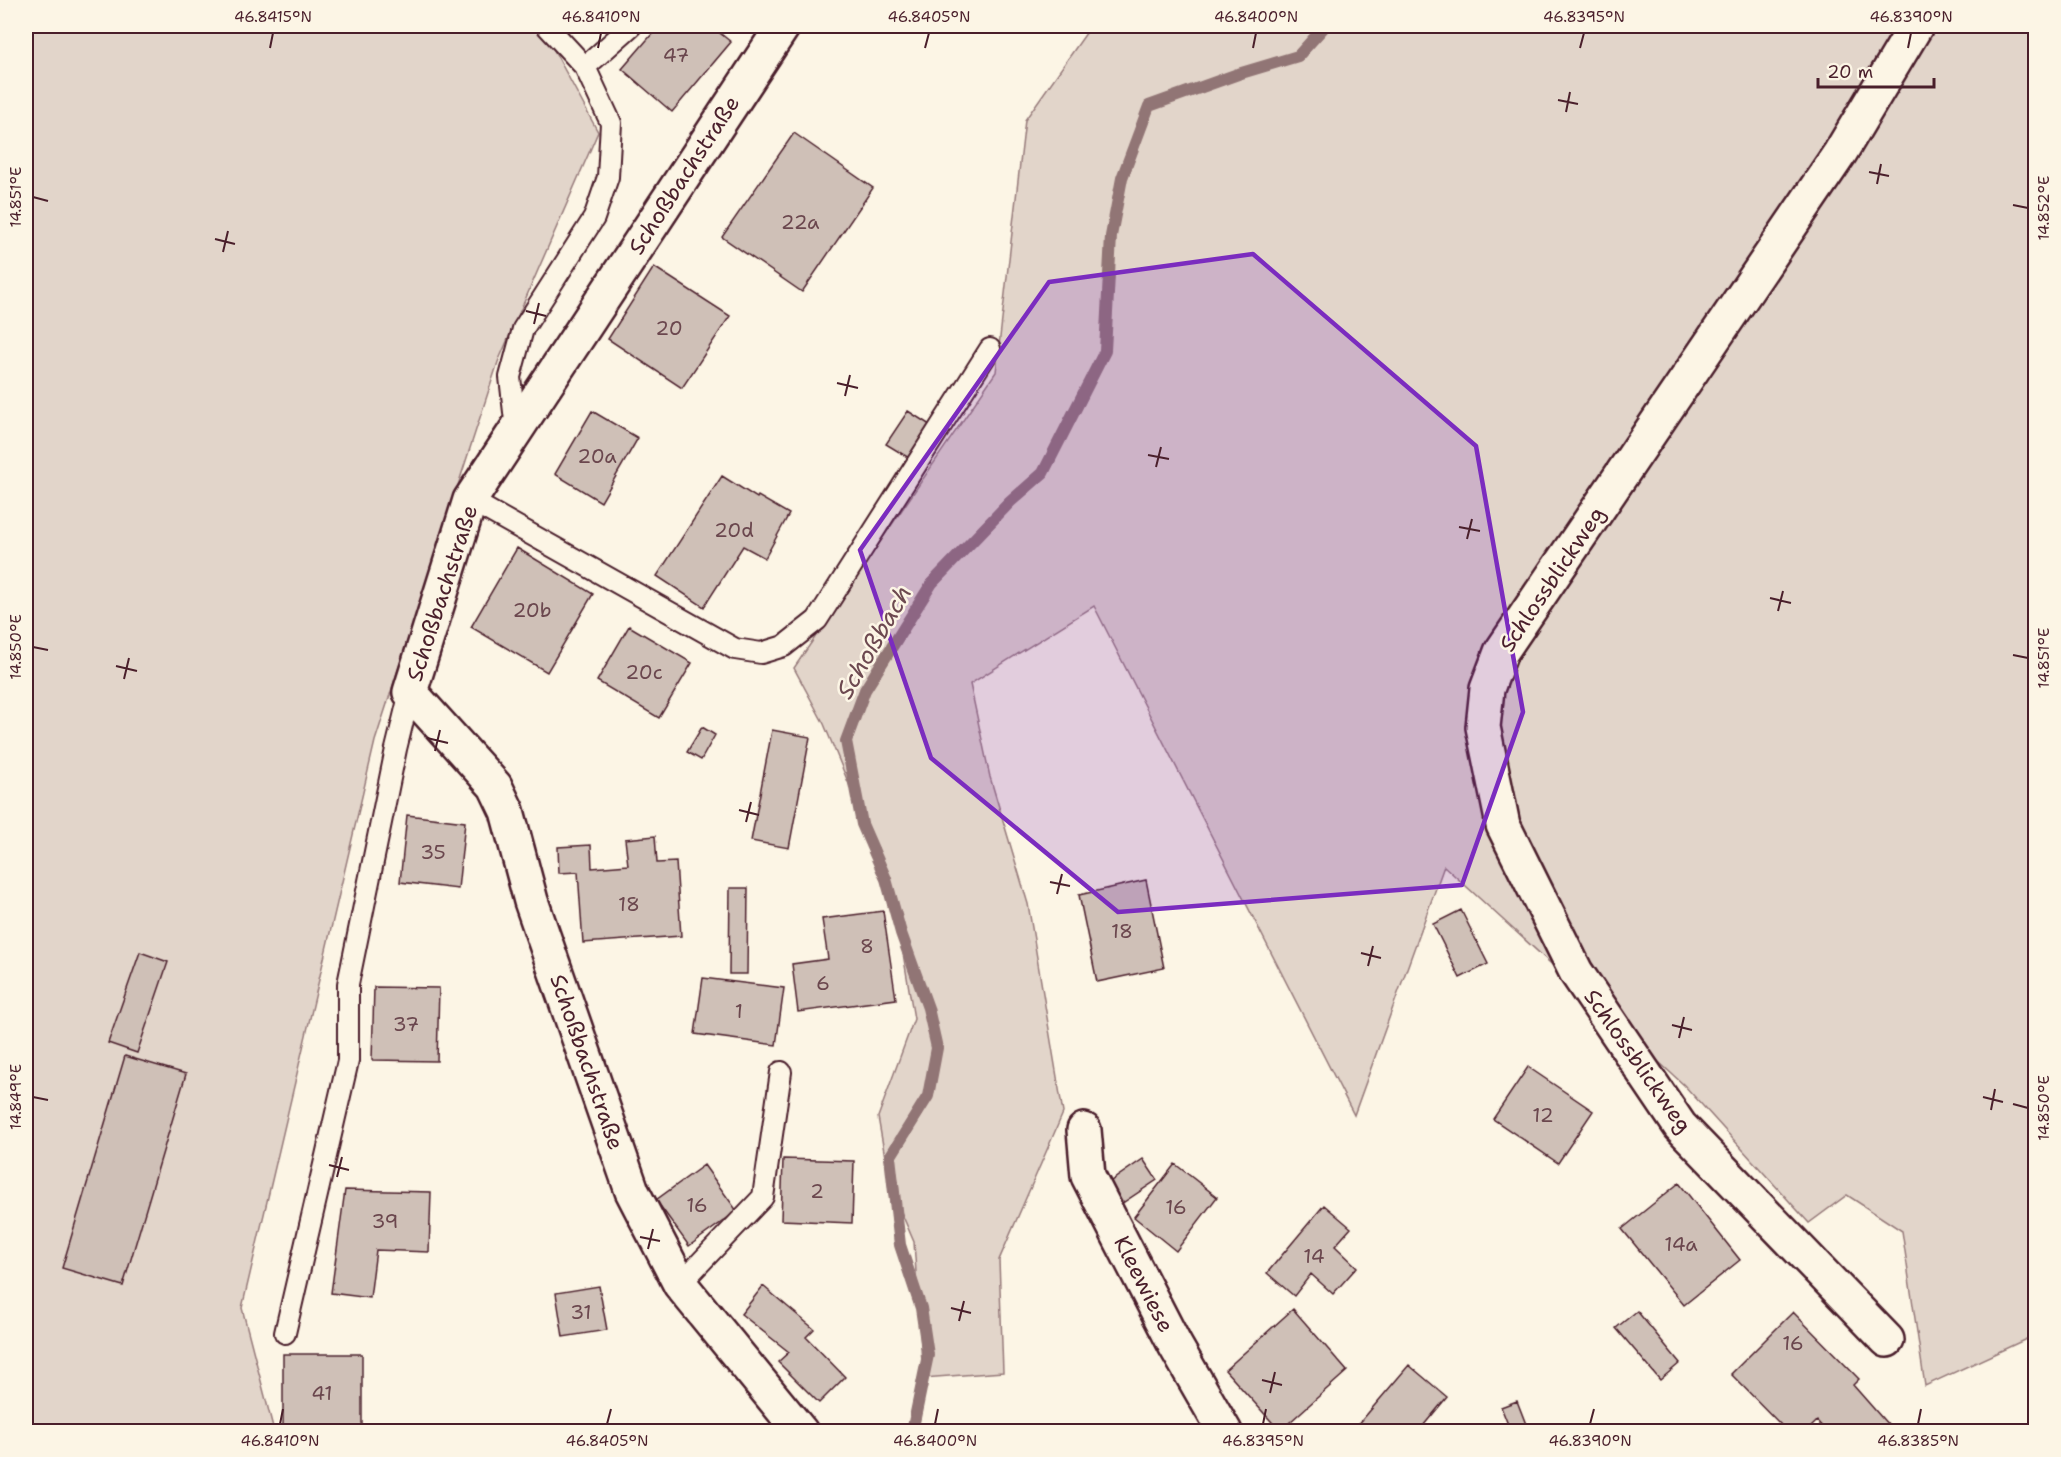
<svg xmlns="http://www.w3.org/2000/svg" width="2061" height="1457" font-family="'Shantell Sans',sans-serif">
	<rect width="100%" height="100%" fill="#fcf5e5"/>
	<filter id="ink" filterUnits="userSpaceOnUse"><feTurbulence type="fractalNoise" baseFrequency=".0167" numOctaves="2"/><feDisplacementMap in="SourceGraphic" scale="12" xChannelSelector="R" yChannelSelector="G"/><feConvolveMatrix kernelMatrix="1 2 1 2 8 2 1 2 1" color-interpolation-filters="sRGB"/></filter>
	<g filter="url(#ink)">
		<path fill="#e2d5ca" stroke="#967a7a" stroke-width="1.5" d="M26 26H541L598 132 498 362 375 741 242 1308 274 1431H26Z
			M1091 26H2035V1335L1925 1386 1902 1231 1847 1195 1809 1223 1684 1085 1444 866 1354 1115 1094 606 970 684 990 777 1028 904 1063 1113 999 1260 1003 1372 923 1378 914 1242 890 1186 878 1117 914 1019 892 888 824 724 794 668 996 372 1025 120Z"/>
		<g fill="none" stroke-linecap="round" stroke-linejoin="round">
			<path stroke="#917474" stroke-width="12" d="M912 1432 928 1355 921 1308 900 1245 890 1157 928 1096 937 1048 928 1008 901 933 886 879 862 824 846 741 865 690 932 583 1010 502 1043 473 1105 351 1111 236 1122 178 1149 106 1238 74 1298 56 1325 26"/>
		</g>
		<path fill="#cfc0b7" stroke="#4a1f2b" stroke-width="1.5" d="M659 26H711L731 42 672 112 622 69Z
			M794 133 873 188 802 292 722 237Z
			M654 267 730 316 682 388 608 339Z
			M592 411 638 438 601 502 555 474Z
			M908 411 930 425 909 458 886 444Z
			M722 476 757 498 758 496 789 514 765 558 743 546 704 607 657 576Z
			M517 548 593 594 547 672 471 627Z
			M629 626 692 663 659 718 597 681Z
			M702 727 715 735 701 760 687 752Z
			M772 730 810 737 789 848 751 841Z
			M407 815 465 822 458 889 400 882Z
			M655 836 657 863 676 862 681 936 583 943 578 872 559 873 558 847 591 845 592 868 628 865 625 839Z
			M1146 880 1164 968 1097 982 1079 895Z
			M730 888H748L747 974H729Z
			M1461 910 1488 964 1460 978 1433 924Z
			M883 911 896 999 798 1012 792 964 828 959 822 919Z
			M140 952 168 962 137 1053 108 1043Z
			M703 978 784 988 776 1045 695 1034Z
			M374 987 439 988 437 1061 372 1060Z
			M125 1056 186 1074 123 1286 62 1268Z
			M1528 1067 1593 1111 1558 1163 1493 1119Z
			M783 1159 854 1161 852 1223 781 1220Z
			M1143 1159 1157 1180 1115 1208 1101 1188Z
			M1175 1164 1217 1197 1176 1251 1134 1217Z
			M704 1165 737 1211 689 1246 656 1200Z
			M1679 1183 1740 1260 1684 1305 1622 1229Z
			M345 1190 431 1192 429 1252 376 1250 370 1298 331 1293Z
			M1324 1205 1351 1228 1335 1246 1357 1267 1333 1294 1311 1274 1294 1296 1267 1273Z
			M599 1286 607 1330 563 1337 556 1293Z
			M763 1286 814 1329 806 1337 845 1377 819 1403 778 1362 789 1352 741 1314Z
			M1293 1309 1347 1371 1280 1431 1225 1370Z
			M1637 1311 1680 1363 1660 1380 1616 1328Z
			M1793 1312 1859 1379 1853 1385 1889 1426 1883 1432H1827L1817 1421 1806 1432H1788L1731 1374Z
			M283 1354H362V1432H283Z
			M1409 1365 1447 1397 1418 1432H1363L1357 1426Z
			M1517 1401 1529 1432H1511L1501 1407Z"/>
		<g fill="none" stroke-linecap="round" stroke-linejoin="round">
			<defs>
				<path id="service" d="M585 67 631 26
					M516 430 510 377 523 329 594 218 608 177 611 123 585 67 547 26
					M470 500 735 649 761 653 784 646 817 620 990 349
					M680 1284 763 1197 781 1072
					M285 1333 348 1061V984L396 749 410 692"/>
				<path id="minor" d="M783 26 470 500 410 692 495 786 507 811 531 901 632 1191 680 1284 801 1432
					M1084 1130 1088 1176 1175 1345 1225 1432
					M1887 1340 1680 1126 1576 972 1503 825 1483 727 1487 689 1501 652 1840 153 1916 26"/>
			</defs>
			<use href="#service" stroke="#4a1f2b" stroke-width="24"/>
			<use href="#minor" stroke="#4a1f2b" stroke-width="38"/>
			<use href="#service" stroke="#fcf5e5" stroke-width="20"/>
			<use href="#minor" stroke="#fcf5e5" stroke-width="33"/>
		</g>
	</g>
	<path fill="#7b2cbf" fill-opacity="0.2" stroke="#7b2cbf" stroke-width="4.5" stroke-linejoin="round" d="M1253 254 1476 446 1523 712 1462 885 1118 912 931 758 860 550 1049 282Z"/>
	<path fill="none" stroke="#4a1f2b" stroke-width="2" d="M270 48 273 33M598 48 601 33M925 48 929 33M1253 48 1256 33M1580 48 1584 33M1908 48 1911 33M1558 100 1578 104M1566 112 1570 92M1869 172 1889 176M1877 184 1881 164M33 197 48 201M2013 205 2028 208M215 239 235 244M223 252 228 231M526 311 546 316M534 324 539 303M837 383 858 388M845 396 850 375M1148 455 1169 459M1156 467 1161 447M1459 527 1480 531M1467 539 1472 519M1770 598 1791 603M1778 611 1783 591M33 647 48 650M2013 655 2028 658M116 666 137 671M124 679 129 658M427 738 448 743M435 751 440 730M739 810 759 815M746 822 751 802M1050 882 1070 886M1057 894 1062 874M1361 953 1381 958M1368 966 1373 946M1672 1025 1692 1030M1679 1038 1684 1017M33 1097 48 1100M1983 1097 2003 1102M2013 1104 2028 1108M1991 1110 1995 1089M329 1165 349 1170M337 1177 342 1157M640 1237 660 1241M648 1249 653 1229M951 1308 971 1313M959 1321 964 1301M1262 1380 1282 1385M1270 1393 1275 1372M280 1424 283 1409M607 1424 611 1409M935 1424 938 1409M1263 1424 1266 1409M1590 1424 1594 1409M1918 1424 1921 1409"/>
	<g text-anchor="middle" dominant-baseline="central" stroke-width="5" stroke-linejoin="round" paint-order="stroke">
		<g font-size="20" fill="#6b474e">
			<text x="676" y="55">47</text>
			<text x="800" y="222">22a</text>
			<text x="669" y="328">20</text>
			<text x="597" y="456">20a</text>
			<text x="734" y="530">20d</text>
			<text x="532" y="610">20b</text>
			<text x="644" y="672">20c</text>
			<text x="433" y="852">35</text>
			<text x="629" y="904">18</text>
			<text x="1122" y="931">18</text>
			<text x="867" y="946">8</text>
			<text x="823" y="983">6</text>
			<text x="739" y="1011">1</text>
			<text x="406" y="1024">37</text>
			<text x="1543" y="1115">12</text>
			<text x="817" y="1191">2</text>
			<text x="697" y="1205">16</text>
			<text x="1176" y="1207">16</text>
			<text x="385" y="1221">39</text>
			<text x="1681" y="1244">14a</text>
			<text x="1314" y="1256">14</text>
			<text x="581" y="1312">31</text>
			<text x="1793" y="1343">16</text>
			<text x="322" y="1393">41</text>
		</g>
		<g font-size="22" fill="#4a1f2b" stroke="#fcf5e5">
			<text transform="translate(684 175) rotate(-57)">Schoßbachstraße</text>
			<text transform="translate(1552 579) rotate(-56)">Schlossblickweg</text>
			<text transform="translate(442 593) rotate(-72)">Schoßbachstraße</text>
			<text transform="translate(1638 1061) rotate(55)">Schlossblickweg</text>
			<text transform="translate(587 1062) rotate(71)">Schoßbachstraße</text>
			<text transform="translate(1144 1284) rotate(63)">Kleewiese</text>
		</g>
		<g font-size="24" font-style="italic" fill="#6d4950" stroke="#fcf5e5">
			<text transform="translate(874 642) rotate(-60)">Schoßbach</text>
		</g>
	</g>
	<rect width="2061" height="1457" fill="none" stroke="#fcf5e5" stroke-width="66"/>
	<path d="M1818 78v9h116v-9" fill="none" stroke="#4a1f2b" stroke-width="3"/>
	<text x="1827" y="78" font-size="18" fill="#4a1f2b" stroke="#fcf5e5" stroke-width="4.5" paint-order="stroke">20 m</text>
	<rect x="33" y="33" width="1995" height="1391" fill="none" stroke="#4a1f2b" stroke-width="2"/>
	<g font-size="15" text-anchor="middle" fill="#4a1f2b">
		<text x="273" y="22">46.8415°N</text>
		<text x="601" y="22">46.8410°N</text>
		<text x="929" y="22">46.8405°N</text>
		<text x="1256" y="22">46.8400°N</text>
		<text x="1584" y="22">46.8395°N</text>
		<text x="1911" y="22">46.8390°N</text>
		<text transform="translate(16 197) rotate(-90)" y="5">14.851°E</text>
		<text transform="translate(2044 208) rotate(-90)" y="5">14.852°E</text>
		<text transform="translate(16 647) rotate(-90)" y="5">14.850°E</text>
		<text transform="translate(2044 658) rotate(-90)" y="5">14.851°E</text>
		<text transform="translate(16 1097) rotate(-90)" y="5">14.849°E</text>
		<text transform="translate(2044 1108) rotate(-90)" y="5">14.850°E</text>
		<text x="280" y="1446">46.8410°N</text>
		<text x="607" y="1446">46.8405°N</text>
		<text x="935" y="1446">46.8400°N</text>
		<text x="1263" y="1446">46.8395°N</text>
		<text x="1590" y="1446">46.8390°N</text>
		<text x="1918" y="1446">46.8385°N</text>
	</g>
</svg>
